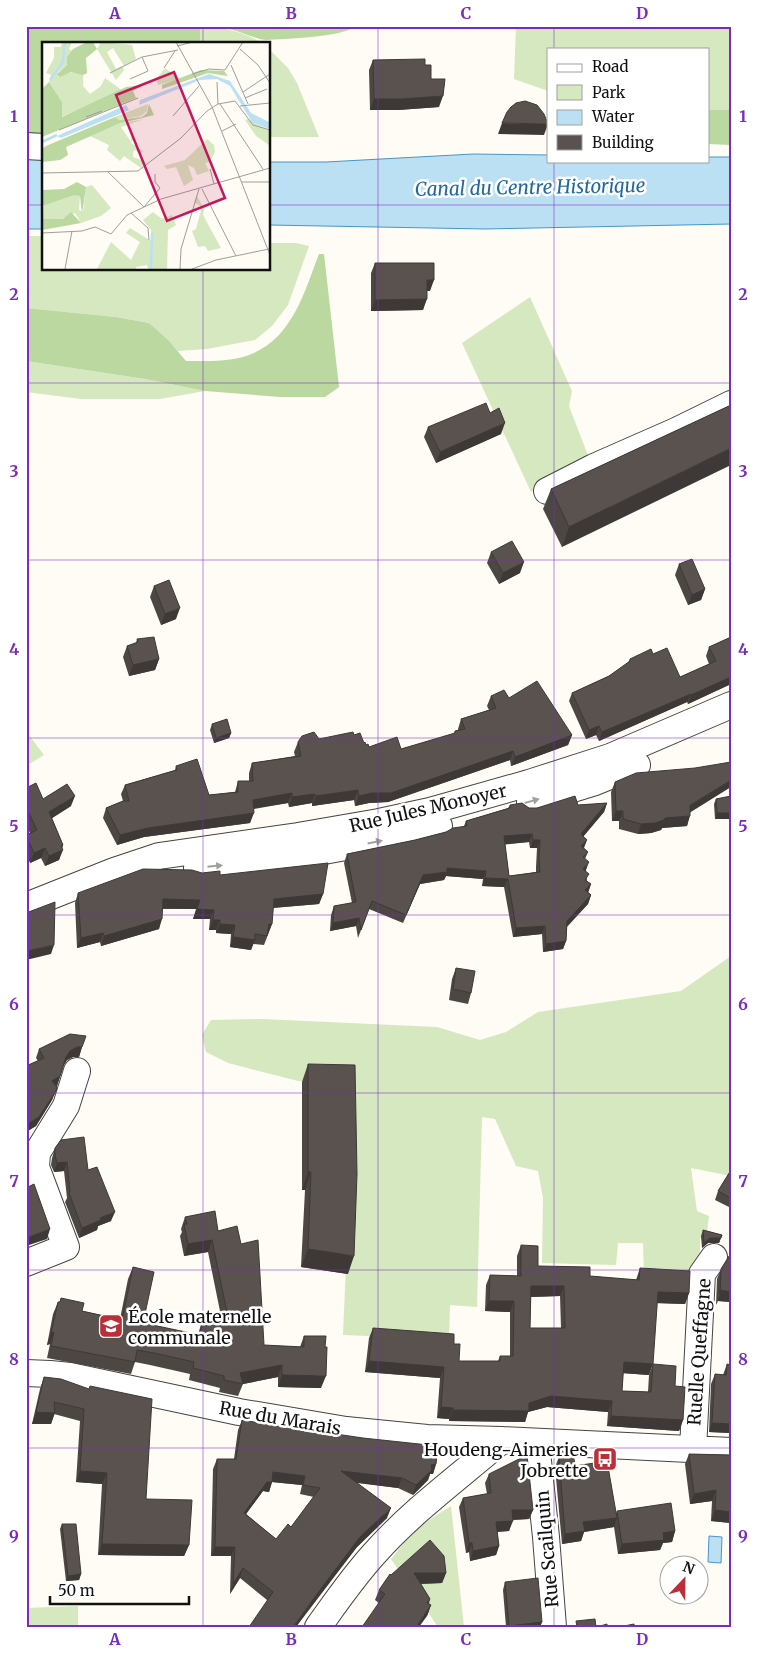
<svg xmlns="http://www.w3.org/2000/svg" width="757" height="1653" font-family="Merriweather,serif">
	<rect width="100%" height="100%" fill="#fefcf5"/>
	<path fill="#d5e8bf" d="M516 26H731V110H708V49H548V91L514 79Z
		M200 27C223 27 243 31 263 44H200Z
		M269 49 288 68 297 83 319 137H269Z
		M26 236H44V269H269V243H296L309 246 288 305 272 326 255 340 207 349 178 351 149 323 116 317 26 308Z
		M530 297 572 391 569 406 589 458 531 492 462 343Z
		M26 361 145 379 205 391 160 399H81L26 392Z
		M26 731 44 755 26 766Z
		M731 956V1176L691 1168 697 1211 709 1216 706 1239 700 1238V1254L695 1276 644 1274 643 1243H618L616 1265 542 1263 543 1198 538 1171 516 1166 495 1119 482 1117 477 1307 450 1305 449 1339 343 1335 349 1196 345 1085 298 1081 228 1063 206 1052 202 1035 211 1020 262 1019 437 1027 480 1040 506 1032 538 1012 681 991Z
		M451 1506 464 1627H438L391 1559 415 1529Z
		M78 1606V1627H26V1608Z"/>
	<path fill="#bad89f" d="M26 26H355C345 37 283 39 266 40 251 38 239 30 224 28 216 26 208 27 200 27V44H44V147L26 146Z
		M708 110H731V145L708 144Z
		M319 254H324L339 387 325 397H280L205 391 145 379 26 361V308L116 317 149 323 169 341 186 361C203 361 222 362 239 358 290 346 303 296 319 254Z"/>
	<path fill="#bce0f3" stroke="#4796c7" d="M473 154 548 155V161H708V157H731V224L485 229 269 225V162H326Z
		M26 156H44V229H26Z
		M709 1536 722 1537 721 1563 708 1562Z"/>
	<g fill="none" stroke-linecap="round" stroke-linejoin="round">
		<defs>
			<path id="minor" d="M26 146 44 147
				M547 491 594 467 676 431 731 404
				M530 802 595 782 637 765
				M197 868C280 859 357 848 439 826
				M26 906 114 871 159 856 298 836 379 822 430 811 529 783 610 757 731 705
				M26 1263 66 1247 36 1167 37 1153 66 1106 77 1071
				M26 1373 50 1374 70 1376 239 1412 346 1430 427 1438 502 1440 731 1451
				M536 1442 546 1537 553 1627
				M693 1449 702 1274 714 1257
				M318 1627C336 1602 353 1577 374 1554 412 1511 459 1477 502 1440"/>
		</defs>
		<use href="#minor" stroke="#444" stroke-width="28"/>
		<use href="#minor" stroke="#fff" stroke-width="26"/>
	</g>
	<path fill="#4d4743" fill-rule="evenodd" d="M373 60 425 65 431 79 439 107 398 110H370L369 70Z
		M375 263 430 291H427L423 310 371 311V273Z
		M731 298V322H730L729 302Z
		M731 405 562 547 543 509 551 489Z
		M490 413 501 434 436 463 424 437 428 427Z
		M731 514V524L729 520Z
		M491 552 520 573 499 584 487 563Z
		M679 564 705 589 701 600 688 605 675 575Z
		M154 586 176 619 161 625 150 597Z
		M731 637V684L688 704 687 702 599 741 596 735 586 739 569 701 572 693 609 676 628 663 630 659 653 654 680 677 709 664 706 656 709 647Z
		M137 639 159 659 155 670 129 676 123 657 127 646 136 643Z
		M491 696 509 698 572 735 568 745 511 766 510 760 388 802 369 803 355 806 354 800 312 806V803L289 807 288 803 254 809 250 823 144 837 117 845 103 818 106 808 123 801 121 794 125 785 175 770 176 766 209 795 235 792 238 781H249V773L252 763 295 756 294 752 298 742 354 735 366 745 369 747 401 749 454 734 455 731 458 730V729L461 719 489 710 487 706Z
		M212 724 231 733 229 738 214 743 210 730Z
		M615 782 690 812 687 826 662 828 661 830 651 833 638 834 619 829V821H612L611 792Z
		M26 788 43 799 71 806 52 818 63 845 59 860 45 866 41 858 30 863 26 854V835L30 833 26 825Z
		M731 796 715 819 714 804 716 799Z
		M607 803 604 812 583 836 584 848 588 852 585 859 586 870V871L587 881 591 884 588 892 591 895 588 904 567 927 566 941 563 949 543 952 542 934 513 937 504 887 482 886 483 879 446 876 444 880 420 884 403 923 369 909 358 938 356 926 330 931 331 915 334 906 352 903 344 863 347 854 415 840 446 832 464 826 466 821 508 808 510 805 529 808H537ZM529 842 530 848H537L536 867V872L509 876 505 844Z
		M202 873 220 875 323 894 319 904 273 908 272 924 264 945 253 944 251 950 230 947 231 934 216 933V930H209L210 919H193L196 909H162L159 929 101 946 100 942 77 948 75 903 78 893Z
		M456 968 471 993 468 1004 449 1000 452 979Z
		M82 1047 79 1057H73L67 1060 64 1065 57 1086H56L52 1100 36 1126 26 1132V1066L38 1061 36 1058 39 1049Z
		M308 1064 348 1274 301 1267 305 1190H302V1082Z
		M55 1148 88 1170 111 1221 98 1226 97 1230 79 1238 65 1202 67 1198 64 1171 54 1172 51 1165 52 1158Z
		M731 1170V1208L715 1200 718 1191Z
		M185 1217 218 1231 264 1345 300 1347 304 1336 321 1388 278 1387V1377L243 1384 238 1396 219 1392 220 1388 189 1380 190 1374 150 1365 135 1362 131 1374 47 1358 50 1344 47 1345 53 1314 58 1302H60L61 1298 82 1311 120 1319 128 1279 133 1267 143 1323 198 1335 203 1317 222 1321 208 1252 184 1256 180 1236 182 1232 181 1229Z
		M703 1230 722 1235 719 1243H708L702 1248 701 1236Z
		M521 1245 538 1266 590 1276 636 1280 640 1268 689 1293 685 1304 657 1303 649 1375 623 1373 622 1391 648 1392 649 1375 653 1364 675 1386 683 1420 679 1431 607 1426 608 1412 547 1407 528 1412 525 1422 449 1421V1419L437 1418 440 1378 365 1372 369 1338 373 1328 454 1344 459 1361H498L500 1356H510V1312L485 1311 486 1285 490 1275 517 1276V1256ZM560 1296 561 1328H530L531 1297Z
		M730 1255 731 1302 718 1301 716 1305 717 1279 721 1269Z
		M727 1364 731 1365V1433L709 1432 711 1384 715 1374 723 1375Z
		M44 1377 89 1389 146 1499 189 1545 184 1556 98 1555 102 1484 76 1482 80 1421 54 1414 51 1424H32L40 1389Z
		M242 1420 436 1464 433 1474H430L428 1480 413 1495 398 1488 357 1483 387 1518 357 1547 313 1603 267 1600 240 1578 230 1594 231 1556H211L213 1469 217 1459H234L238 1430ZM272 1482 302 1485 300 1494 314 1497 291 1527 276 1539 246 1514 263 1491 269 1492Z
		M689 1454 731 1455V1523L711 1521 712 1501 690 1504 685 1464Z
		M559 1457 575 1466 617 1513V1511L675 1531 672 1542 663 1543 660 1550 618 1554 614 1527 584 1532 581 1541 562 1544 555 1467Z
		M489 1474 533 1510 529 1519 512 1520 509 1531 497 1532 499 1546 496 1555 470 1561 469 1552 466 1553 459 1507 463 1498 487 1494 485 1483Z
		M62 1524 81 1574 79 1580 66 1581 60 1529Z
		M446 1573 442 1583 421 1584 430 1599 429 1604 431 1605 427 1616 379 1603 375 1600 379 1590 391 1575Z
		M505 1582 542 1622 540 1627H506L503 1590Z"/>
	<path fill="#3e3937" d="M443 96 439 107 398 110H370L374 99Z
		M502 123 548 124 544 135 498 134Z
		M427 280H434L430 291H423Z
		M427 299 423 310 371 311 375 300Z
		M505 423 501 434 436 463 440 452Z
		M731 448V465L562 547 569 527Z
		M524 562 520 573 499 584 503 573Z
		M705 589 701 600 688 605 692 595Z
		M180 608 176 619 161 625 165 614Z
		M159 659 155 670 129 676 133 665Z
		M731 677V684L688 704 691 695Z
		M691 694 687 702 599 741 602 732Z
		M599 726 596 735 586 739 589 730Z
		M231 733 229 738 214 743 216 738Z
		M572 735 568 745 511 766 515 757Z
		M513 751 510 760 388 802 369 803 355 806 359 796Z
		M731 780V787L686 815 690 805Z
		M358 790 354 800 312 806 316 796Z
		M292 793 288 803 250 809 253 800Z
		M315 794 312 803 289 807 292 797Z
		M75 796 71 806 46 822 49 812Z
		M607 803 604 812 578 843 581 834Z
		M616 811H623L619 821H612Z
		M254 813 250 823 144 837 117 845 120 835 148 828Z
		M717 813H731V819H715Z
		M690 816 687 826 662 828 661 830 651 833 638 834 641 824 665 818Z
		M532 834 529 842 501 845 504 836Z
		M533 840H540L537 848H530Z
		M587 840 584 848 581 846Z
		M63 845 61 851 63 850 59 860 45 866 49 856Z
		M45 848 41 858 30 863 34 853Z
		M589 862 586 870 580 877 583 869Z
		M447 868 486 871 483 879 446 876 444 880 420 884 403 923 423 875Z
		M485 878 508 879 504 887 482 886Z
		M591 884 588 893 585 890Z
		M323 894 319 904 270 908 274 899Z
		M591 895 588 904 564 929 567 921Z
		M163 899 200 900 196 909 159 908Z
		M197 909 214 910 210 919H193Z
		M359 918 356 926 330 931 333 923Z
		M162 919 159 929 101 946 104 936Z
		M213 920H220L216 930H209Z
		M220 924 235 925 231 934 216 933Z
		M269 924H272L268 934H266Z
		M545 926 542 934 513 937 516 928Z
		M103 933 100 942 77 948 81 938Z
		M233 937 255 940 251 950 230 947Z
		M566 941 563 949 543 952 546 944Z
		M54 945 51 954 26 960V951Z
		M77 1047H82L79 1057H73L67 1060 63 1066 66 1057 70 1051Z
		M60 1076 57 1086 49 1090 52 1081Z
		M56 1091 52 1100 36 1126 26 1132V1125Z
		M67 1162 64 1171 54 1172 57 1163Z
		M308 1172H311L305 1190H302Z
		M115 1212 111 1221 98 1226 97 1230 79 1238 82 1228 100 1218Z
		M50 1229 47 1239 26 1246V1238Z
		M722 1235 719 1243H708L702 1248 704 1243 710 1238Z
		M212 1240 208 1252 184 1256 188 1244Z
		M308 1249 354 1256 348 1274 301 1267Z
		M531 1286H564L560 1296 527 1297Z
		M720 1290 731 1292V1302L718 1301 720 1295Z
		M658 1292 689 1293 685 1304 654 1303Z
		M489 1301H514L510 1312 485 1311Z
		M54 1332 50 1344 47 1345 51 1333Z
		M369 1361 444 1367 440 1378 365 1372Z
		M624 1362 653 1364 649 1375 620 1373Z
		M282 1365 278 1377 243 1384 240 1373Z
		M282 1375 326 1376 321 1388 278 1387Z
		M551 1396 612 1401 608 1412 547 1407 528 1412 525 1422 449 1421 453 1410 529 1403Z
		M441 1407 453 1408 449 1419 437 1418Z
		M36 1412 55 1413 51 1424H32Z
		M611 1416 683 1420 679 1431 607 1426Z
		M712 1423 731 1424V1433L709 1432Z
		M436 1464 433 1474H430L428 1480 413 1495 416 1485 431 1465Z
		M80 1471 107 1473 102 1484 76 1482Z
		M341 1471 402 1478 398 1488 338 1480Z
		M273 1472 305 1476 302 1485 272 1482 269 1492 263 1491 240 1522 244 1513Z
		M716 1490 712 1501 690 1504 694 1494Z
		M391 1508 387 1518 357 1547 296 1627H293L317 1594 360 1537Z
		M512 1510H533L529 1519 508 1520Z
		M715 1510 731 1512V1523L711 1521Z
		M617 1518 614 1527 584 1532 581 1541 562 1544 565 1534 583 1522Z
		M513 1521 509 1531 492 1532 496 1522Z
		M675 1531 672 1542 663 1543 660 1550 618 1554 622 1544 663 1533Z
		M469 1543H472L469 1552 466 1553Z
		M102 1544 189 1545 184 1556 98 1555Z
		M499 1546 496 1555 470 1561 473 1551Z
		M215 1547H235L231 1556H211Z
		M243 1568 240 1578 230 1594 233 1584Z
		M414 1573H446L442 1583 411 1584Z
		M81 1574 79 1580 66 1581 68 1576Z
		M431 1605 427 1616 419 1627H416Z
		M542 1622 540 1627H509V1626Z"/>
	<path fill="#59524e" stroke="#3e3937" fill-rule="evenodd" d="M425 59V65H431V79H445L443 96 402 99H374L373 60Z
		M525 101 537 105 544 114 548 124 502 123 507 112 511 107 516 103Z
		M375 263H434V280H427V299L375 300Z
		M486 403 490 413 499 408 505 423 440 452 428 427Z
		M731 405V448L569 527 551 489Z
		M512 541 524 562 503 573 491 552Z
		M692 559 705 589 692 595 679 564Z
		M169 580 180 608 165 614 154 586Z
		M154 637 159 659 133 665 127 646 138 642 137 639Z
		M731 637V677L691 695V694L602 732 599 726 589 730 572 693 609 676 630 661V659L651 649 653 654 667 648 680 677 716 661 709 647Z
		M537 681 572 735 515 757 513 751 391 793H372L359 796 358 790 316 796 315 794 292 797V793L253 800 254 813 148 828 120 835 106 808 123 801H129L125 785 177 770 176 766 197 759 209 795 238 792V781H253L252 763 301 756 298 742 302 736 314 732 319 739 353 732 354 735 360 733 364 743 365 742 366 745 368 744 369 747 397 737 401 749 455 733V731L465 729 461 719 496 708 491 696 504 690 509 698Z
		M227 719 231 733 216 738 212 724Z
		M731 762V780L690 805V816L665 818 664 820 655 823 641 824 623 819V811H616L615 782 636 773 695 768Z
		M36 783 43 799 67 784 75 796 49 812 63 845 61 846 63 850 49 856 45 848 34 853 26 836V835L37 830 26 807V788Z
		M575 796 578 805 607 803 581 834 587 840 581 846 588 852 583 857 589 862 583 869 589 874 585 880 591 884 585 890 591 895 567 921 566 941 546 944 545 926 516 928 508 879 485 878 486 871 447 868V872L423 875 406 915 372 901 361 930 359 918 333 923 334 906 356 902 347 854 415 840 446 832 453 828 467 826 466 821 510 808V805L522 803 529 808H537ZM532 834 533 840H540L539 858 540 872 509 876 504 836Z
		M731 796V813H717L716 799Z
		M328 863 323 894 274 899 272 924H269L267 936 255 934V940L233 937 235 925 220 924V920H213L214 910 197 909 200 900 163 899 162 919 104 936 103 933 81 938 78 893 143 869 192 870 202 873 220 871V875Z
		M55 902 54 945 26 951V913Z
		M456 968 475 971 471 993 453 989Z
		M70 1034 86 1036 82 1047H77L70 1051 66 1057 60 1076 52 1081 57 1087 56 1091 39 1117 26 1125V1066L44 1058 39 1049Z
		M308 1064 355 1065 357 1174 354 1256 308 1249 311 1172H308Z
		M84 1137 88 1170 97 1167 115 1212 100 1218 101 1220 82 1228 69 1193 70 1192 67 1162 57 1163 55 1155V1148L61 1140Z
		M731 1170V1198L718 1191Z
		M34 1184 50 1229 26 1238V1188Z
		M215 1211 218 1231 237 1226 241 1244 258 1240 264 1345 304 1347V1336H326L325 1347H327L326 1376 282 1375V1365L240 1373 243 1384 224 1380V1376L193 1368 194 1362 154 1353 137 1350 135 1362 51 1346 54 1332 51 1333 58 1302H60L61 1298 84 1303 82 1311 122 1320 133 1267 154 1272 143 1323 200 1335 203 1317 229 1322 212 1240 188 1244 184 1224H187L185 1217Z
		M703 1230 722 1235 721 1238H710L704 1243Z
		M521 1245 538 1246V1266L590 1267V1276L639 1280 640 1268 690 1271 689 1293 658 1292 653 1364 624 1362 622 1391 651 1392 653 1364 676 1366 675 1386 685 1387 683 1420 611 1416 612 1401 551 1396 529 1403V1411L453 1410V1408L441 1407 444 1367 369 1361 373 1328 454 1334V1344H460L459 1361H500V1356H513L514 1301H489L490 1275 521 1276ZM531 1286H564L565 1328H530Z
		M731 1253V1292L720 1290V1295L721 1269Z
		M727 1364 731 1365V1424L712 1423 715 1374 726 1375Z
		M44 1377 61 1379 89 1389 90 1386 152 1399 146 1499 192 1500 189 1545 102 1544 107 1473 80 1471 84 1409 54 1402 55 1413 36 1412Z
		M242 1420 302 1430V1429L363 1438 438 1446 436 1464 431 1465 432 1470 416 1485 402 1478 341 1471 391 1508 360 1537 317 1594 293 1627H249L273 1592 243 1568 233 1584 235 1547H215L217 1459H236ZM273 1472 305 1476 303 1485 320 1488 291 1527 288 1524 276 1539 244 1513 267 1482H272Z
		M562 1451 573 1452 575 1466 607 1461 617 1518 583 1522 585 1531 565 1534 559 1457Z
		M689 1454 731 1455V1512L715 1510 716 1490 694 1494Z
		M527 1455 533 1510H512L513 1521 496 1522 499 1546 473 1551 472 1543H469L463 1498 491 1493 489 1474Z
		M671 1503 675 1531 663 1533 664 1540 622 1544 617 1511Z
		M62 1524H76L81 1574 68 1576Z
		M430 1540 444 1556 446 1573H414L430 1599 427 1603 431 1605 416 1627H362L385 1594 379 1590 390 1574 391 1575Z
		M538 1578 542 1622 509 1626 505 1582Z
		M595 1619 596 1627H577L576 1621Z
		M607 1624V1627H597Z
		M634 1624V1627H619Z"/>
	<defs><path id="oneway-solid" d="M-6-.8H1V-3.2L6.5 0L1 3.2V.8H-6Z" transform="scale(1.25)"/></defs>
	<g fill="#a0a0a0">
		<use href="#oneway-solid" transform="translate(532 801) rotate(-16)"/>
		<use href="#oneway-solid" transform="translate(375 842) rotate(-11)"/>
		<use href="#oneway-solid" transform="translate(215 866) rotate(-6)"/>
	</g>
	<path fill="none" stroke="#7b2cbf" stroke-width="1" stroke-opacity="0.55" d="M203 26V44M378 26V1627M554 26V49M554 161V1627M26 205H44M269 205H731M203 269V1627M26 383H731M26 560H731M26 738H731M26 915H731M26 1093H731M26 1270H731M26 1448H731"/>
	<defs>
		<symbol id="school-square" viewBox="-11 -11 22 22"><rect x="-9" y="-9" width="18" height="18" rx="4" fill="#bb2f38" stroke="#fff"/><path d="M0-5L7-2L0 1L-7-2ZM-4 1L0 2.5L4 1V4Q0 6-4 4Z" fill="#fff"/></symbol>
		<symbol id="bus-square" viewBox="-11 -11 22 22"><rect x="-9" y="-9" width="18" height="18" rx="4" fill="#bb2f38" stroke="#fff"/><path d="M-5-6H5V4H4V6H2V4H-2V6H-4V4H-5ZM-3.5-4V0h7V-4ZM-3.5 1.2v1.5H-2V1.2ZM2 1.2v1.5H3.5V1.2Z" fill="#fff"/></symbol>
	</defs>
	<g fill-rule="evenodd">
		<use href="#school-square" x="97" y="1312" width="28" height="28"/>
		<use href="#bus-square" x="591" y="1445" width="28" height="28"/>
	</g>
	<g text-anchor="middle" dominant-baseline="central" stroke-width="5" stroke-linejoin="round" paint-order="stroke">
		<g font-size="18" fill="#111" stroke="#fff">
			<text transform="translate(428 808) rotate(-13)">Rue Jules Monoyer</text>
			<text transform="translate(699 1352) rotate(-86)">Ruelle Queffagne</text>
			<text transform="translate(280 1418) rotate(10)">Rue du Marais</text>
			<text transform="translate(547 1549) rotate(-95)">Rue Scailquin</text>
		</g>
		<g font-size="18" fill="#111" stroke="#fff" text-anchor="start">
			<text x="128" y="1316">École maternelle<tspan x="128" dy="21">communale</tspan></text>
			<text x="588" y="1449" text-anchor="end">Houdeng-Aimeries<tspan x="588" dy="21">Jobrette</tspan></text>
		</g>
		<g font-size="19" font-style="italic" fill="#1f699e" stroke="#fff">
			<text transform="translate(530 187) rotate(-1)">Canal du Centre Historique</text>
		</g>
	</g>
	<g transform="translate(42 42)">
		<rect width="228" height="228" fill="#fefcf5"/>
		<path d="M20 0H30L27 7 30 9 25 23 15 31 36 30 41 33V44L48 52 59 44 63 36 81 49 19 75 20 60 7 40 9 33 4 31 12 16V5H19ZM59 0 90 3 94 17 82 24 71 6 65 10 74 27 80 24 82 28 74 38 55 7ZM123 26 138 37 116 43 114 37ZM106 62 105 69 99 74 77 78 73 75ZM102 77 79 85 89 100V94L92 95 89 101 101 109 99 112 93 108 91 110V115L104 120 99 126 82 114 78 119 65 108 67 103 48 94 76 82ZM206 77 227 88V103L214 94 203 78ZM165 97 172 103 173 110 168 120 163 121 167 129 155 133 152 126 146 123 151 138 142 144 134 125 125 127 122 124 143 118ZM50 143 69 166 59 174 39 181 33 171 16 179 0 177 2 162 30 152 38 154 37 168 41 170 44 145ZM155 154 162 167 161 173 179 206 166 209 163 204 156 205 150 189 154 187 160 165 152 160ZM111 170 120 177 130 173 134 183 126 188 125 227H106L105 223 94 225V227H55L69 200 89 218 98 200 84 191 88 186 109 199V188L101 178Z" fill="#d5e8bf"/>
		<path d="M45 0H51L55 7 44 16 45 31 41 33 29 30 18 35 15 32 25 23V15L31 7ZM159 28 182 29 186 34 166 31 120 47V43ZM7 40 20 60V75L84 45 102 43 91 49 94 56 0 95V47ZM107 62 112 73 76 82 24 105 26 113 18 118 0 120V107L4 104 73 75 77 78 100 75 105 71ZM35 140 44 145 40 172 38 154 32 153 0 164 1 148 22 147ZM29 170 39 181 0 188V177H21Z" fill="#bad89f"/>
		<path d="M167 32 188 39 209 71 227 80V87L210 80 188 44 175 37 158 38 97 63 98 58ZM84 63 87 68 19 96 15 94Z" fill="#bce0f3"/>
		<path fill="none" stroke="#bce0f3" stroke-width="2.5" d="M8 38 21 20 23 0M0 100 15 93M109 227 110 191"/>
		<path fill="none" stroke="#9f9e9a" stroke-width="1" d="M134 0 170 65 228 213M135 4 151 0M198 7 216 23 228 41M189 23 206 62M122 26 133 9M68 31 100 15 136 8M150 32 167 27 183 28 201 0M88 37 106 29 100 15M175 40 176 62M201 50 228 32M203 56 225 47M178 62 221 127M198 64 228 61M131 74 157 44M44 75 60 69M17 88 96 56M180 89 194 82M168 127 172 142M66 130 102 165M0 131 96 129 139 96 165 69 176 62 193 59 211 83 228 88M199 140H228M160 147 194 214M102 165 118 146 113 140V132M89 171 106 186 107 198M0 191 40 189 53 185 69 192 85 173 119 157 228 126M23 227 30 189M138 227 139 207 157 147M150 227 174 218 227 207"/>
		<path fill="#c2185b" fill-opacity="0.15" stroke="#c2185b" stroke-width="2.5" d="M132 30 183 156 125 179 74 53Z"/>
		<rect width="228" height="228" fill="none" stroke="#111" stroke-width="2.5"/>
	</g>
	<rect width="757" height="1653" fill="none" stroke="#ffffff" stroke-width="55"/>
	<rect x="547" y="48" width="162" height="115" fill="#ffffff" stroke="#a0a0a0"/>
	<rect x="557" y="64" width="25" height="8" fill="#ffffff" stroke="#a0a0a0"/>
	<text x="592" y="72" font-size="15" fill="#111111">Road</text>
	<rect x="557" y="85" width="25" height="15" fill="#d5e8bf" stroke="#a0a0a0"/>
	<text x="592" y="98" font-size="15" fill="#111111">Park</text>
	<rect x="557" y="110" width="25" height="15" fill="#bce0f3" stroke="#a0a0a0"/>
	<text x="592" y="122" font-size="15" fill="#111111">Water</text>
	<rect x="557" y="135" width="25" height="15" fill="#59524e" stroke="#a0a0a0"/>
	<text x="592" y="148" font-size="15" fill="#111111">Building</text>
	<g transform="translate(684 1580) rotate(22)"><circle r="24" fill="#ffffff" stroke="#a0a0a0"/>
	<path d="M0-4L9 19L0 12L-9 19Z" fill="#bb2f38"/>
	<text y="-8" font-size="14" font-weight="bold" text-anchor="middle" fill="#111111">N</text>
	</g>
	<path d="M50 1596v8h139v-8" fill="none" stroke="#111111" stroke-width="2.5"/>
	<text x="58" y="1596" font-size="15" fill="#111111" stroke="#ffffff" stroke-width="4" paint-order="stroke">50 m</text>
	<rect x="28" y="28" width="702" height="1598" fill="none" stroke="#7b2cbf" stroke-width="2"/>
	<g font-size="16" text-anchor="middle" font-weight="bold" fill="#7b2cbf">
		<text x="115" y="19">A</text>
		<text x="291" y="19">B</text>
		<text x="466" y="19">C</text>
		<text x="642" y="19">D</text>
		<text x="14" y="122">1</text>
		<text x="743" y="122">1</text>
		<text x="14" y="300">2</text>
		<text x="743" y="300">2</text>
		<text x="14" y="477">3</text>
		<text x="743" y="477">3</text>
		<text x="14" y="655">4</text>
		<text x="743" y="655">4</text>
		<text x="14" y="832">5</text>
		<text x="743" y="832">5</text>
		<text x="14" y="1010">6</text>
		<text x="743" y="1010">6</text>
		<text x="14" y="1187">7</text>
		<text x="743" y="1187">7</text>
		<text x="14" y="1365">8</text>
		<text x="743" y="1365">8</text>
		<text x="14" y="1542">9</text>
		<text x="743" y="1542">9</text>
		<text x="115" y="1645">A</text>
		<text x="291" y="1645">B</text>
		<text x="466" y="1645">C</text>
		<text x="642" y="1645">D</text>
	</g>
</svg>
